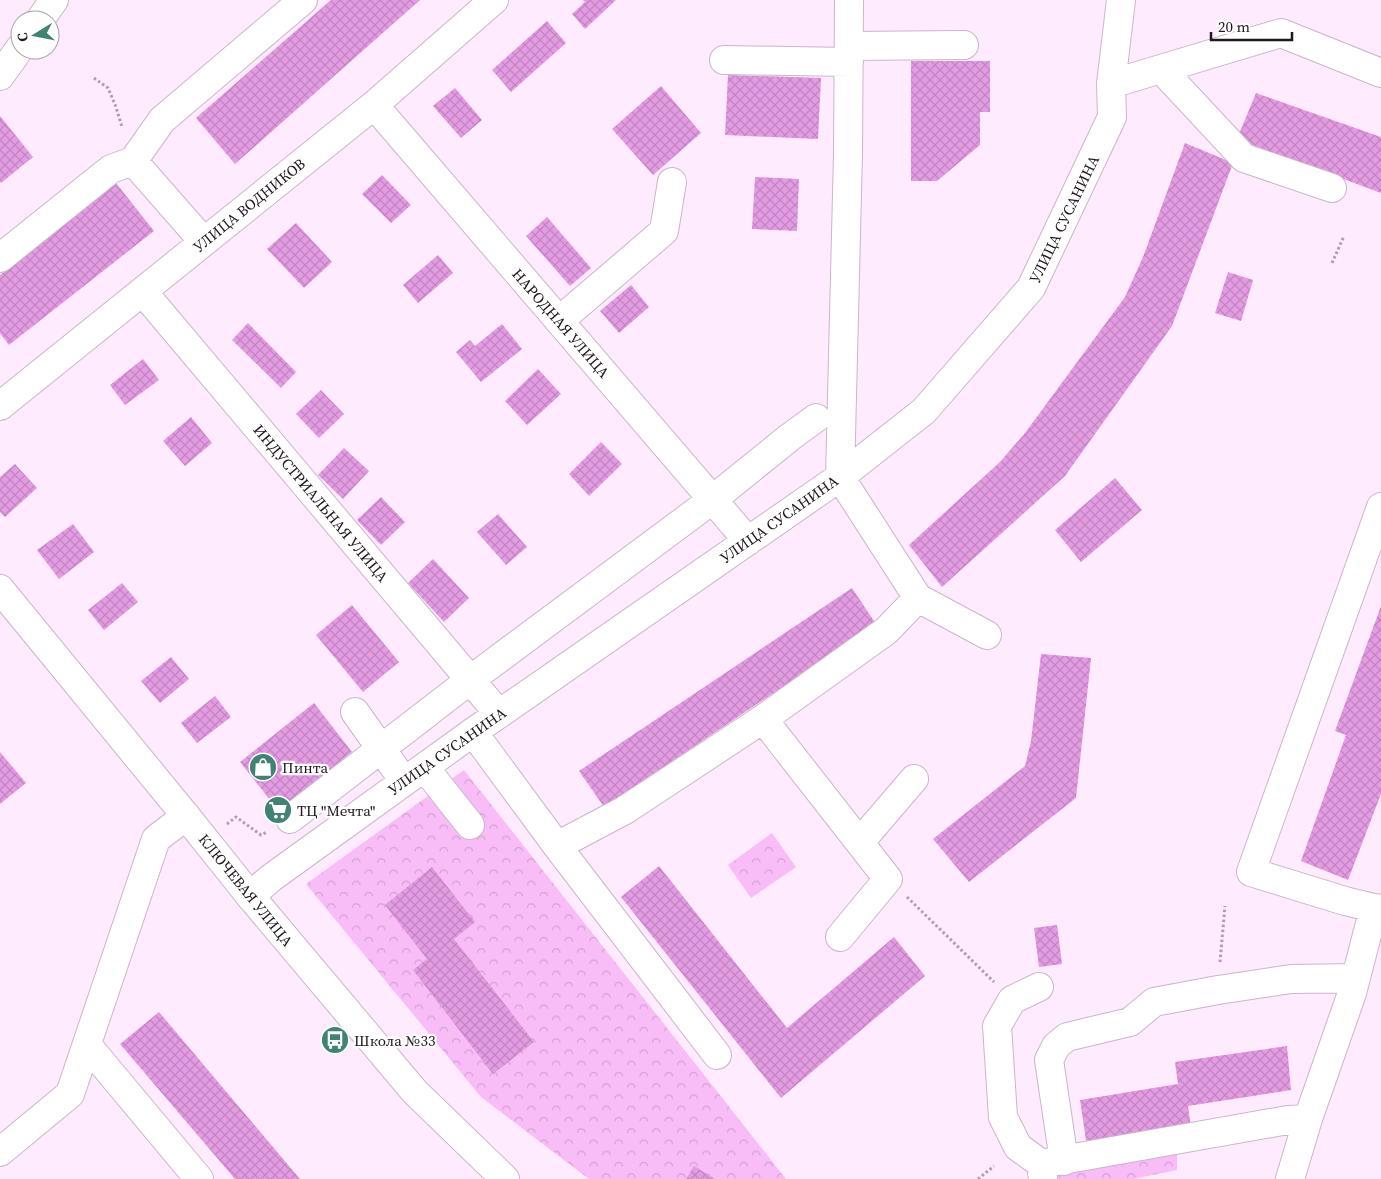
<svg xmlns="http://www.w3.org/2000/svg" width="1381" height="1179" font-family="'Source Serif 4',serif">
	<defs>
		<pattern id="park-crowns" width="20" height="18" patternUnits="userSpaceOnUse" patternTransform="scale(1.25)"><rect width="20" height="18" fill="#f8bcf7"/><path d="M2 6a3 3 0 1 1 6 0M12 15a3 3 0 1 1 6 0" fill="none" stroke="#d4a1d3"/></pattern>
		<pattern id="building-cross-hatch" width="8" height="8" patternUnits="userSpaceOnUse" patternTransform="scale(1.25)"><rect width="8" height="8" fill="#e39be2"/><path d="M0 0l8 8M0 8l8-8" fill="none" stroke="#c285c1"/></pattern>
	</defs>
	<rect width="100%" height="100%" fill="#feebfe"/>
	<path fill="url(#park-crowns)" d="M464 770 786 1179H589L481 1097 306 884Z
		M772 833 796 867 751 898 728 865Z
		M1177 1147V1170L1133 1179H1057L1055 1167Z"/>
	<path fill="url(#building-cross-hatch)" d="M331 0H420L235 164 196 118Z
		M583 0H616L585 29 572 14 585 2Z
		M547 21 566 43 511 92 492 70Z
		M911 61H990V112H980V145L937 181H911Z
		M728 75 821 78 818 139 725 135Z
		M661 86 701 133 653 175 612 129Z
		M455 88 482 120 461 138 433 106Z
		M1256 93 1381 137V193L1237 139Z
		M0 116 33 157 1 183 0 181Z
		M1185 143 1233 163 1172 326 1065 476 942 587 909 545 1000 462 1025 433 1125 297 1143 257Z
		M382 175 411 205 391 223 362 194Z
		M755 177 799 179 797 231 752 229Z
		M116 183 154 231 9 345 0 333V275Z
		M547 217 591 268 570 286 526 236Z
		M296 223 332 262 304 288 267 249Z
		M438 255 453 273 418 303 403 285Z
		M1228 272 1253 280 1241 321 1215 313Z
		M631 285 649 307 619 333 600 311Z
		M248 323 296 372 281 388 232 340Z
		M502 324 522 349 481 382 456 352 470 340 475 346Z
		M143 359 159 380 125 405 110 385Z
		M538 369 561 394 527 425 505 401Z
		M321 390 344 414 319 438 296 414Z
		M191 417 212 443 185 466 163 441Z
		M601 442 622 464 589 496 569 474Z
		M344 448 369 471 343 499 318 475Z
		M15 464 37 488 5 517 0 512V477Z
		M1115 478 1142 510 1081 562 1055 530Z
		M381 497 405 522 381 545 357 520Z
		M498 514 527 547 506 565 477 532Z
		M73 524 94 552 59 579 37 550Z
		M433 559 469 598 444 622 408 583Z
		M122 583 138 602 104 630 88 610Z
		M852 588 876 624 604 807 579 771Z
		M352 605 399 662 363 692 316 635Z
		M1381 606V794L1348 880 1301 861 1346 735 1335 731Z
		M1041 654 1091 658 1076 798 969 882 933 839 1025 766 1031 741Z
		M171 657 189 679 160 703 141 681Z
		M215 696 231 717 197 743 181 723Z
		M314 703 352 752 278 810 240 762Z
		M0 752 26 783 0 804Z
		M659 866 787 1028 894 937 925 976 781 1098 621 897Z
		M432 867 475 922 454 939 534 1042 493 1074 413 970 427 959 385 905Z
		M1057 925 1062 964 1039 967 1034 928Z
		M159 1012 300 1179H235L120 1044Z
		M1287 1046 1291 1090 1188 1106 1191 1128 1087 1147 1080 1100 1178 1084 1175 1062Z
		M694 1166 715 1179H686Z"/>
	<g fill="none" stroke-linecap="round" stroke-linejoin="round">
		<defs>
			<path id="minor" d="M849 0 848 154 840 477 918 598
				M40 20 54 0
				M849 46 964 45
				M724 60 849 62
				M1161 69 1244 158 1332 188
				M0 76 20 48
				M1111 84 1281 33 1381 73
				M374 105 748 541
				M204 242 133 161 162 120 303 0
				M0 258 111 169 133 161
				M143 292 499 714
				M559 321 664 231 672 182
				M0 406 374 105 494 0
				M355 712 404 781
				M763 719 888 879 840 937
				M473 732 557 846 717 1055
				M425 768 470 825
				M290 819 470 680 712 500 790 437 816 418
				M860 842 914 779
				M557 846 625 810 763 719 886 631 918 598 987 635
				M250 896 271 878 473 732 840 477 924 411 1031 288 1112 117 1111 84 1121 0
				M1374 908 1345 901 1251 872 1381 507
				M1039 987 1012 1000 997 1026 1003 1117 1018 1147 1043 1165
				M88 1046 199 1179
				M0 1152 70 1094 156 839 186 816
				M1064 1161 1049 1060 1056 1046 1067 1037 1130 1022 1154 1002 1218 990 1291 979 1356 978
				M1043 1179 1042 1172 1043 1165 1051 1162 1288 1120 1308 1119 1352 993 1374 908 1381 909
				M1290 1179 1308 1119"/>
			<path id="major" d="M0 589 186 816 250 896 415 1092 505 1179"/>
		</defs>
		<use href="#minor" stroke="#c9b7c8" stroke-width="30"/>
		<use href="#major" stroke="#c9b7c8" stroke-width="30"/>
		<path stroke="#ad9fad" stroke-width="3" stroke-dasharray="2.5 2.5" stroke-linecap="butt" d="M94 78 108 88 116 107 122 127
			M1332 263 1344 236
			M227 824 236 817 261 835 267 832
			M907 897 994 982
			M1220 962 1225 906
			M978 1179 994 1166"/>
		<use href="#minor" stroke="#fff" stroke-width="28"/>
		<use href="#major" stroke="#fff" stroke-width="28"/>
	</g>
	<defs>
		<symbol id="shop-disc" viewBox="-11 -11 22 22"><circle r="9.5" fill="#408273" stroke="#fff"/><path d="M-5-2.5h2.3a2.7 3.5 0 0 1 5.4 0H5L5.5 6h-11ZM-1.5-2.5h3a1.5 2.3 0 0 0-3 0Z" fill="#fff"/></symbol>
		<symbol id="supermarket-disc" viewBox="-11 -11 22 22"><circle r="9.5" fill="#408273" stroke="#fff"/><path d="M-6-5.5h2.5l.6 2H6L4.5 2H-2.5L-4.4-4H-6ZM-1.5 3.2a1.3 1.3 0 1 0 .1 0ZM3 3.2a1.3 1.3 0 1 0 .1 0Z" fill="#fff"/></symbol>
		<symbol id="bus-disc" viewBox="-11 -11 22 22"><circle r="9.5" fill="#408273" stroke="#fff"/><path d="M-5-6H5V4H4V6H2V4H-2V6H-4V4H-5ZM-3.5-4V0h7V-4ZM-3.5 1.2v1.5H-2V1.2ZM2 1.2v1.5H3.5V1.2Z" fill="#fff"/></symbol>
	</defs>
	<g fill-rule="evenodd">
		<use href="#shop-disc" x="247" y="751" width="32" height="32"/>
		<use href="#supermarket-disc" x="262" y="794" width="32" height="32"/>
		<use href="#bus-disc" x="319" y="1024" width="32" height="32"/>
	</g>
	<g text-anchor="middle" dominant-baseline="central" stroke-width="4.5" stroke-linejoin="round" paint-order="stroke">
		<g font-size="15" fill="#1f181e" stroke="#fff">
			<text transform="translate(249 205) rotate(-39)">УЛИЦА ВОДНИКОВ</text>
			<text transform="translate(1064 219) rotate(-64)">УЛИЦА СУСАНИНА</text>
			<text transform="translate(561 323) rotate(49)">НАРОДНАЯ УЛИЦА</text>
			<text transform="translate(321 503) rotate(50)">ИНДУСТРИАЛЬНАЯ УЛИЦА</text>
			<text transform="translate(779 519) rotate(-35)">УЛИЦА СУСАНИНА</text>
			<text transform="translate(447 751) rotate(-35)">УЛИЦА СУСАНИНА</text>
			<text transform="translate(246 890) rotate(51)">КЛЮЧЕВАЯ УЛИЦА</text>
		</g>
		<g font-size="15" fill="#1f181e" stroke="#fff" text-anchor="start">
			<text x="282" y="767">Пинта</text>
			<text x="297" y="810">ТЦ "Мечта"</text>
			<text x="354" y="1040">Школа №33</text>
		</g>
	</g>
	<g transform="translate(35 35) rotate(260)"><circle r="24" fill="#ffffff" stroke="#a5a3a5"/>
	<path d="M0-4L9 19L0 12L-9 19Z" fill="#408273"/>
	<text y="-8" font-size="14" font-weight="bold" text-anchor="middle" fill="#1f181e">С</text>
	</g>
	<path d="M1211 32v8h81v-8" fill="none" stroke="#1f181e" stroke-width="2.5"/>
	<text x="1218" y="32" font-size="15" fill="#1f181e" stroke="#ffffff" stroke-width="4" paint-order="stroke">20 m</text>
</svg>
